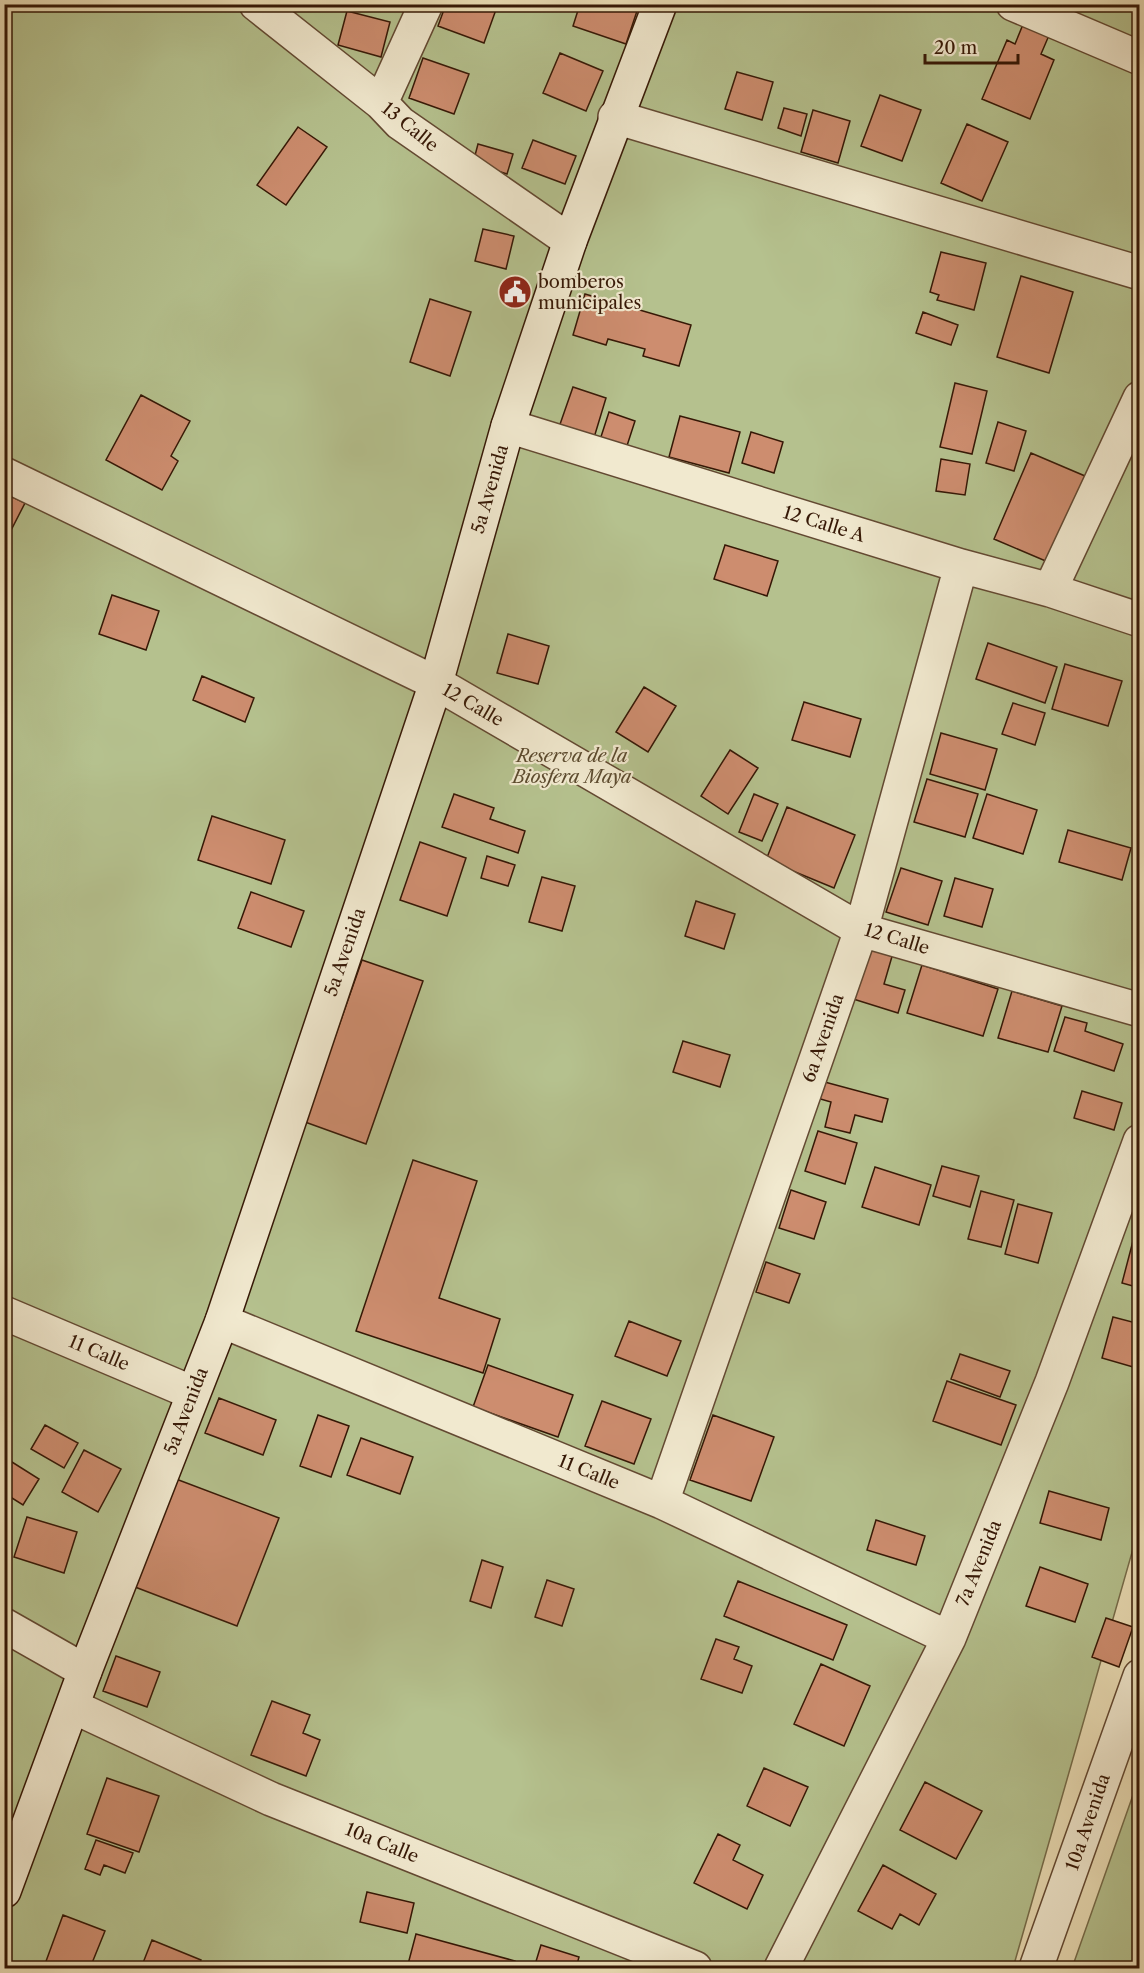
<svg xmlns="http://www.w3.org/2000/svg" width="1144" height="1973" font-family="'Libre Caslon Text',serif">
	<rect width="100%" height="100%" fill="#eaddb5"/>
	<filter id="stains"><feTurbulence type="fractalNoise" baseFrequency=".00333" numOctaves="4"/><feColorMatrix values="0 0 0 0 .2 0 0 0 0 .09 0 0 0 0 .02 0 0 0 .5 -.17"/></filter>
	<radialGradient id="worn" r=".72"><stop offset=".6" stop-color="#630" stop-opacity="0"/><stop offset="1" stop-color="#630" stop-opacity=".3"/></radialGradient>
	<path fill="#b5c18e" stroke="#766c4a" stroke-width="1.5" d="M5 5H1139V1528L1013 1968H5Z
		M1139 1778V1968H1072Z"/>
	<path fill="#cd8d6f" stroke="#361806" stroke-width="1.5" d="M446 4H498L484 43 438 26Z
		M580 4H627L638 8 626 44 573 26Z
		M347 11 390 22 381 57 338 45Z
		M1024 22 1050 33 1041 54 1054 60 1030 119 982 99 1007 40 1015 44Z
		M560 53 603 71 586 111 543 93Z
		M423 58 469 74 454 114 409 98Z
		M737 72 773 82 762 120 725 109Z
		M880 95 921 110 902 161 861 146Z
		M784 108 807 114 801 136 778 128Z
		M813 110 850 121 838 163 801 152Z
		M967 124 1008 142 982 201 941 183Z
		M298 127 327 147 286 205 257 185Z
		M533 140 576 156 565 184 522 168Z
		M478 144 513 154 507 174 473 163Z
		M483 229 514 236 506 269 475 261Z
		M941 252 986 263 974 310 937 300 939 295 930 292Z
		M1021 276 1073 292 1049 373 997 357Z
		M585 294 691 325 679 366 643 356 645 349 608 339 606 345 573 335Z
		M430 299 471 312 450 376 410 362Z
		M923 312 958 325 951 345 916 333Z
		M955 383 987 391 972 454 940 447Z
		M573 387 606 398 593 441 558 430Z
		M141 395 190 421 171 456 178 461 162 490 106 460Z
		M609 412 635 421 624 455 598 446Z
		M680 416 740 432 729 473 669 457Z
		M998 422 1026 431 1014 471 986 463Z
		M751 432 783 442 774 473 742 463Z
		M1031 453 1085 476 1048 562 994 539Z
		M941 459 970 464 965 495 936 491Z
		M4 493 25 503 4 544Z
		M725 545 778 561 767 596 714 579Z
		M112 595 159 611 146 650 99 634Z
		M508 634 549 646 538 684 497 673Z
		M988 643 1057 667 1045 703 976 679Z
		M1065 664 1122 681 1108 726 1052 709Z
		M202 676 254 698 245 722 193 700Z
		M644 687 676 706 648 752 616 732Z
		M804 702 861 719 850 757 792 740Z
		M1013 703 1045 713 1035 745 1002 734Z
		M941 733 997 749 985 790 930 774Z
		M730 750 758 768 728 814 701 796Z
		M927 779 978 794 965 837 914 822Z
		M454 794 494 808 490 819 525 831 518 853 442 827Z
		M754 794 778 804 762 841 739 832Z
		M987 794 1037 810 1023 854 973 838Z
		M787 807 855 835 834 888 766 860Z
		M212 816 285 840 271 884 198 860Z
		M1068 830 1131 848 1122 880 1059 862Z
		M420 842 466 858 447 916 400 900Z
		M487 856 515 865 508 886 481 878Z
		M901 868 942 881 928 925 886 912Z
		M542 877 575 886 562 931 529 922Z
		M955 878 993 889 982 927 944 916Z
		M251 892 304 911 291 947 238 928Z
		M696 901 735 914 724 949 685 936Z
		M865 945 893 953 884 984 905 990 898 1013 850 998Z
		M362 960 423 981 366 1144 305 1122Z
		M922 965 998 989 983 1036 907 1013Z
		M1012 991 1062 1006 1048 1052 998 1038Z
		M1065 1017 1087 1023 1085 1031 1123 1044 1114 1071 1054 1051Z
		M683 1041 730 1055 720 1087 673 1072Z
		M821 1081 888 1099 882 1122 855 1115 850 1133 825 1127 831 1102 817 1098Z
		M1082 1091 1122 1103 1114 1130 1074 1118Z
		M818 1131 857 1143 845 1184 805 1171Z
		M413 1160 477 1181 439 1298 500 1319 483 1373 356 1331Z
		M942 1166 979 1176 970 1207 933 1196Z
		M875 1167 931 1185 919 1225 862 1207Z
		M791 1190 826 1202 814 1239 779 1228Z
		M981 1191 1014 1200 1001 1247 968 1239Z
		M1018 1204 1052 1213 1038 1263 1005 1254Z
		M1133 1241 1140 1243V1288L1122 1283Z
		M766 1262 800 1274 789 1303 756 1292Z
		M1113 1317 1140 1324V1369L1102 1358Z
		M629 1321 681 1341 667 1376 615 1356Z
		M960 1354 1010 1371 1000 1397 951 1379Z
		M488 1365 573 1395 558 1437 473 1407Z
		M947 1381 1016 1405 1001 1445 933 1421Z
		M219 1398 276 1420 263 1455 205 1433Z
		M602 1401 651 1419 634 1464 585 1446Z
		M318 1415 349 1426 331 1477 300 1466Z
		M713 1415 774 1437 751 1501 690 1480Z
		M45 1425 78 1443 64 1468 31 1449Z
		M361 1438 413 1457 400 1494 347 1475Z
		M84 1450 121 1469 98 1512 62 1492Z
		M4 1457 39 1479 23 1505 4 1493Z
		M176 1479 279 1518 237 1626 135 1587Z
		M1049 1491 1109 1508 1101 1540 1040 1523Z
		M27 1517 77 1532 64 1573 14 1557Z
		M876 1520 925 1536 916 1565 867 1550Z
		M482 1560 503 1567 491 1608 470 1601Z
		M1040 1567 1088 1584 1075 1622 1026 1606Z
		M547 1580 574 1589 562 1626 535 1617Z
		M738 1581 847 1625 833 1660 724 1616Z
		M1106 1618 1133 1627 1119 1667 1092 1657Z
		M716 1639 739 1647 734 1659 752 1666 742 1693 701 1679Z
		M116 1656 160 1672 147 1707 103 1691Z
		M821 1664 870 1686 844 1746 794 1724Z
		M272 1701 310 1715 303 1733 320 1740 306 1776 251 1755Z
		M764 1768 808 1787 790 1826 747 1806Z
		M107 1778 159 1796 139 1852 87 1834Z
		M925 1782 982 1811 956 1859 900 1830Z
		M718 1834 740 1845 733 1860 763 1875 747 1909 694 1883Z
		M96 1840 133 1853 125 1873 104 1865 100 1875 85 1869Z
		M883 1865 936 1894 919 1925 900 1914 892 1929 858 1911Z
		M367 1892 414 1903 407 1933 360 1922Z
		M63 1915 105 1931 90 1968H57L45 1964Z
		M416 1934 515 1961 513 1968H407Z
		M152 1940 201 1960 198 1968H141Z
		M541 1945 579 1957 576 1968H534Z"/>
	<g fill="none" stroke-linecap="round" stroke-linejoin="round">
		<defs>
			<path id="street" d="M256 4 381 103 400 123 570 241
				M1013 4 1140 58
				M381 103 426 4
				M615 117 1140 273
				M508 426 961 566 1050 590 1140 620
				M4 474 436 683 861 930 1140 1010
				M1050 590 1140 398
				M4 1313 193 1393
				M222 1321 662 1502 949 1638
				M662 1502 861 930 961 566
				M4 1625 85 1671
				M74 1707 271 1799 695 1968
				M781 1968 949 1638 1052 1382 1140 1141
				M1036 1968 1140 1676"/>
			<path id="secondary" d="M4 1891 85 1671 222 1321 436 683 508 426 570 241 660 4"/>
		</defs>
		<use href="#street" stroke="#634932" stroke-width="36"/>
		<use href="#secondary" stroke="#361806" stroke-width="36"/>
		<use href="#street" stroke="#f1e9cf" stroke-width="33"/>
		<use href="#secondary" stroke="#f1e9cf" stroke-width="33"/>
	</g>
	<defs>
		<symbol id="civic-disc" viewBox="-11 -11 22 22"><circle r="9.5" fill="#8f2418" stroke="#f1e9cf"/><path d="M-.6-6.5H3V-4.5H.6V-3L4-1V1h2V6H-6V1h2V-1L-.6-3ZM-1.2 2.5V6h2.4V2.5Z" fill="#fff"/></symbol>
	</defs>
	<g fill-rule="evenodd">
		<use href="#civic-disc" x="496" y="273" width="38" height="38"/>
	</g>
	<g text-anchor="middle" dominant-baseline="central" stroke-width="4.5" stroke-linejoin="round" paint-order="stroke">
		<g font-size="18" fill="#361806" stroke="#f1e9cf">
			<text transform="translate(410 127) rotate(39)">13 Calle</text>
			<text transform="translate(490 489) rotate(-74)">5a Avenida</text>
			<text transform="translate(824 524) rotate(17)">12 Calle A</text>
			<text transform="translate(473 705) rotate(30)">12 Calle</text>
			<text transform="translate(897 939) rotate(17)">12 Calle</text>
			<text transform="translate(345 952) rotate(-71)">5a Avenida</text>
			<text transform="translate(823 1038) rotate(-71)">6a Avenida</text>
			<text transform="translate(99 1353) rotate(23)">11 Calle</text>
			<text transform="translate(186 1411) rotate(-69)">5a Avenida</text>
			<text transform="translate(589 1472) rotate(22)">11 Calle</text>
			<text transform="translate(979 1563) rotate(-68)">7a Avenida</text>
			<text transform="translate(1088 1822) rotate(-71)">10a Avenida</text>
			<text transform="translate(382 1843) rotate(22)">10a Calle</text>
		</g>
		<g font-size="18" fill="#361806" stroke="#f1e9cf" text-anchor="start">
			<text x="538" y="282">bomberos<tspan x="538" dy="21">municipales</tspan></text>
		</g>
		<g font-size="18" font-style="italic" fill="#5c4b2f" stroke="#f1e9cf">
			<text x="572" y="756">Reserva de la<tspan x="572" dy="21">Biosfera Maya</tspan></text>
		</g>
	</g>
	<rect width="1144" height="1973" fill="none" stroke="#eaddb5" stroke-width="24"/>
	<rect x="6" y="6" width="1132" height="1961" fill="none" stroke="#361806" stroke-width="3"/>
	<rect x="12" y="12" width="1120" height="1949" fill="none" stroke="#361806" stroke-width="1.5"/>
	<path d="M925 54v9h93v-9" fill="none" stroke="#361806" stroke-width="3"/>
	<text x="934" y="54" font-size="18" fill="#361806" stroke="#f1e9cf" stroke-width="4.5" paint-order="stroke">20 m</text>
	<rect width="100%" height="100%" filter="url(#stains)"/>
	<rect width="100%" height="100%" fill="url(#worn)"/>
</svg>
